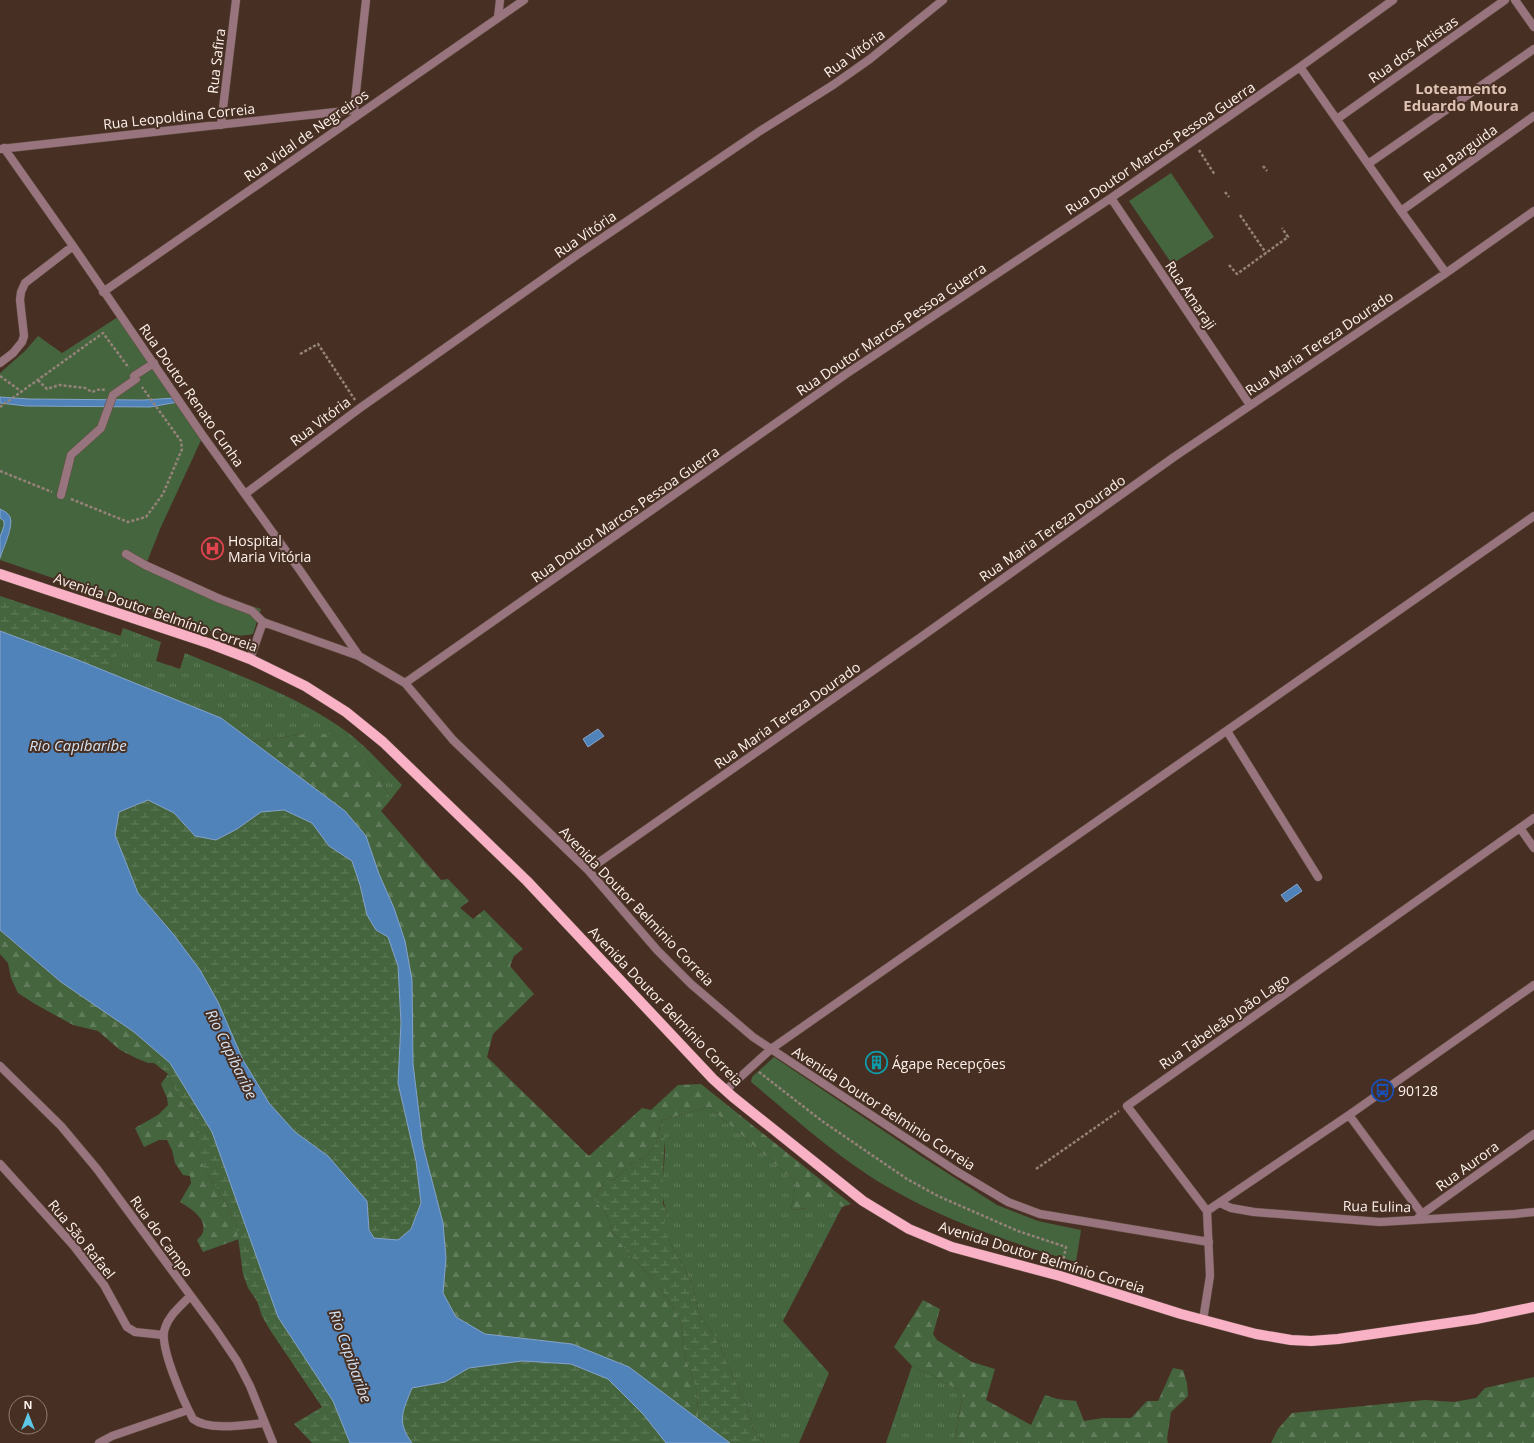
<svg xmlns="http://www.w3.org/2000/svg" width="1534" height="1443" font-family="'Open Sans',sans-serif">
	<defs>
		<pattern id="grass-tufts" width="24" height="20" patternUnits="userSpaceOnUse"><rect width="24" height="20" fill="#45653f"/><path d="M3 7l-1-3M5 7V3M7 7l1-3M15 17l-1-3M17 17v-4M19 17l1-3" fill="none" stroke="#617c5b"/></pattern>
		<pattern id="forest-firs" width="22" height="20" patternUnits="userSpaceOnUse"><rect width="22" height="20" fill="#45653f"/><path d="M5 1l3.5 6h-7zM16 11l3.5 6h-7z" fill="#617c5b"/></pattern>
		<pattern id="wetland-marsh" width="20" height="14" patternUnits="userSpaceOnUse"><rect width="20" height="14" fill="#45653f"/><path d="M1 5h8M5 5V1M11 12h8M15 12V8" fill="none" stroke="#617c5b"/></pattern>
	</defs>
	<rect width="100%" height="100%" fill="#473023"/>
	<path fill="url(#grass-tufts)" d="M123 628 161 642 156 661 180 669 185 653C235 674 292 694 337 725 362 741 381 764 402 785L388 803V794L381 776 370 767 364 753 304 734 253 742 221 718 108 673Z
		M709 1107 796 1182 791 1210 807 1208 825 1195 842 1207 783 1321 829 1373 799 1443H765L753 1430 748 1409 716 1338 699 1315 693 1287 684 1267 671 1245 663 1225 667 1212C658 1193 665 1169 665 1149 664 1139 663 1130 662 1120Z
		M912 1366 963 1392 955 1439 962 1443H886Z"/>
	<path fill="url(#forest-firs)" d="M304 734H336L355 745 364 753 370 767 381 776 388 794V803L381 811 441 880 448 879 469 901 460 908 473 919 484 910 523 949 514 956 510 966 534 994 493 1034 487 1057 589 1156 642 1108 651 1110 678 1085 701 1084 851 1204 842 1207 825 1196 807 1208 791 1210 796 1182 709 1107 662 1120 656 1143 648 1155 631 1164 615 1179 604 1182 594 1200 605 1211 614 1234 623 1246 629 1255 648 1274 669 1300 681 1322 685 1356 696 1388 699 1420 629 1367 572 1344 485 1334 456 1317 443 1293 446 1258 443 1223 423 1146 413 1064 405 941 394 908 379 874 366 836 345 811 253 742Z
		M0 930 61 982 134 1032 170 1063H148L136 1058 120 1050 98 1031 73 1025 35 1004 18 993 11 978 8 963 0 954Z
		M168 1074 178 1097 191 1108 197 1123V1137L207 1174 221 1194 236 1223 239 1239 203 1252 197 1240C199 1238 202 1235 203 1232 207 1218 190 1208 180 1202L191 1183 190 1176 183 1175 175 1163 172 1150 167 1140H159L144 1147 135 1128 158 1115 168 1105 167 1098 161 1084Z
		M923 1300 940 1309 933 1334 937 1340 972 1362 995 1369 986 1400 1031 1425 1045 1395 1057 1399 1076 1401 1084 1421 1103 1418H1131L1147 1401H1158L1173 1368 1183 1370 1187 1383 1188 1396 1171 1412 1167 1439 1168 1443H962L955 1440 963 1392 912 1366 894 1347Z
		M1534 1377V1443H1271L1278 1429 1292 1413 1425 1400 1454 1402 1476 1398 1485 1388Z"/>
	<path fill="url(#wetland-marsh)" d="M0 596 121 636 108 673 0 631Z
		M148 800 174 813 195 836 216 840 237 829 261 812 284 810 312 823 329 846 352 861 376 930 388 937 398 966 401 1023 398 1083 416 1161 421 1203 411 1229 398 1240 374 1238 369 1230 367 1201 328 1156 295 1132 269 1103 243 1060 218 1002 200 970 174 935 138 893 115 835 119 812Z
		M154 1063H170L212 1132 278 1317 333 1401 350 1443H312L294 1424 322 1407 270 1330 262 1316 257 1301 248 1288 243 1274 236 1223 221 1194 207 1174 201 1160 197 1137V1123L191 1108 178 1097 168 1074Z
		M662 1120 665 1132 663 1174V1204L667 1212 664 1225 671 1245 684 1267 693 1287 699 1315 716 1338 748 1409 753 1430 765 1443H730L699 1420 696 1388 685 1356 681 1322 669 1300 648 1274 629 1255 623 1246 614 1234 605 1211 594 1200 604 1182 615 1179 631 1164 648 1155 656 1143Z
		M522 1361 571 1364 608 1379 643 1414 666 1443H412C396 1420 403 1411 412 1388L445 1382 469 1368Z"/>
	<path fill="#45653f" d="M1171 173 1214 237 1172 264 1129 201Z
		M121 315 203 436 160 529 147 562 142 568 171 581 261 609 253 634C236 638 219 633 202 629L0 560V373L25 351 38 336 62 353Z
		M774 1057 924 1158 997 1205 1038 1221 1081 1230 1076 1262C1013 1243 950 1223 893 1190 841 1161 796 1119 751 1082L752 1077Z"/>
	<path fill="#5183bb" stroke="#85a4c9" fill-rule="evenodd" d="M0 397 29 399 143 400 175 398 178 402 150 407 26 406 0 403Z
		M0 509C4 511 8 513 10 517 14 526 3 548 0 558V537L4 526V521L0 518Z
		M0 631 73 658 221 718 345 811 366 836 379 874 394 908 405 941 412 980 413 1064 423 1146 443 1223 446 1258 443 1293 456 1317 485 1334 572 1344 629 1367 730 1443H666L643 1414 608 1379 571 1364 522 1361 469 1368 445 1382 412 1388C403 1411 396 1421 412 1443H350L333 1401 278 1317 212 1132 170 1063 134 1032 61 982 0 930ZM148 800 174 813 195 836 216 840 237 829 261 812 284 810 312 823 329 846 352 861 360 885 367 915 376 930 388 937 398 966 401 1023 398 1083 416 1161 421 1203 411 1229 398 1240 374 1238 369 1230 367 1201 328 1156 295 1132 269 1103 243 1060 218 1002 200 970 174 935 138 893 115 835 119 812Z
		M598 729 604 736 588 747 583 739Z
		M1297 884 1302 891 1286 902 1281 895Z"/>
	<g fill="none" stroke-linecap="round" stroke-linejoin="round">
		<defs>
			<path id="lane" d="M126 554 145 565 220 599 252 611 263 622
				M1227 731 1318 877"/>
			<path id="street" d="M1515 0 1534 27
				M498 17 500 0
				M1300 67 1401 211 1446 273
				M354 110 366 0
				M1337 119 1505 0
				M221 125 236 0
				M4 148 73 246 203 436 299 569 359 656
				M0 149 354 110 359 114
				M1368 164 1534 49
				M1111 198 1250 405
				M1401 211 1534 116
				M103 292 524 0
				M0 363 13 353 22 342 24 336 20 300 21 292 25 283 73 246
				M134 376 154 363
				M245 494 360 408 577 255 760 131 833 85 870 59 943 0
				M61 495 71 455 101 428 113 395 136 379
				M250 659 263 622 359 656 405 683 453 740 588 870 657 950 691 984 753 1037 956 1171 1008 1202 1040 1214 1209 1242
				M405 683 846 374 1111 198 1300 67 1393 0
				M1520 828 1534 848
				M588 870 921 637 1174 457 1446 273 1534 211
				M0 1066 61 1126 97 1169 216 1330 237 1361 250 1386 273 1443
				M726 1090 771 1049 1534 516
				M1349 1115 1422 1214
				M0 1164 73 1245 104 1285 127 1327 135 1332 163 1335
				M1220 1203 1231 1208 1254 1212 1380 1222 1515 1214 1534 1212
				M1207 1211 1349 1115 1534 985
				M1416 1220 1422 1214 1534 1134
				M190 1296C181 1306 169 1315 165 1328 158 1345 184 1402 193 1419 209 1431 244 1425 264 1423
				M1203 1320 1210 1276 1207 1211 1127 1106 1534 818
				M99 1443 112 1436 188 1410"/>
			<path id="primary" d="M0 574 211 644 250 659 305 686 346 712 383 742 527 881 713 1079 733 1097 863 1201 909 1229 952 1247 1060 1276 1181 1314 1256 1334 1291 1340 1311 1341 1338 1339 1476 1319 1534 1307"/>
		</defs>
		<use href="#lane" stroke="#644f43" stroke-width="9"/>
		<use href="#street" stroke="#644f43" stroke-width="9"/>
		<use href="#primary" stroke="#644f43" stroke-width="11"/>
		<path stroke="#958278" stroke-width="2.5" stroke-dasharray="3 2" stroke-linecap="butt" d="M1199 150 1215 175
			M1263 166 1267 171
			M1225 192 1229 197
			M1240 215 1266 253
			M1229 265 1237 274 1288 237 1282 228
			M300 354 318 344 355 400
			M0 376 22 392
			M38 380 47 389 59 385 85 388 92 392 100 389 105 390
			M0 407 103 333 129 368
			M0 471 52 492
			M71 499 128 522 146 517 163 494 182 449 181 441 142 387
			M759 1072 822 1121 907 1179 938 1196 1018 1231 1066 1247 1062 1266
			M1036 1169 1119 1111"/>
		<use href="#lane" stroke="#98757e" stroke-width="8"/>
		<use href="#street" stroke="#98757e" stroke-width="8"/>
		<use href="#primary" stroke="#f9b2c5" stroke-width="10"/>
	</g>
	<defs>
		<symbol id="hospital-ring" viewBox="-11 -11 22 22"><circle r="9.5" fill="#473023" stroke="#e0444e" stroke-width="1.5"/><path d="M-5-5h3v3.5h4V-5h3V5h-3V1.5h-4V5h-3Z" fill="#e0444e"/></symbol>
		<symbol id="building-ring" viewBox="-11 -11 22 22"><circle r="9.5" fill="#473023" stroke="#0f9aa8" stroke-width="1.5"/><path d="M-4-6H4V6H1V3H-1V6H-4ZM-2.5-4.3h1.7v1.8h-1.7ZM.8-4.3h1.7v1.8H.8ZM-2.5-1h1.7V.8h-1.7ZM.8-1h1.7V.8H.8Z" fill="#0f9aa8"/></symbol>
		<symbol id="bus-ring" viewBox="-11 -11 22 22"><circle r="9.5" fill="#473023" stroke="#1a4fb4" stroke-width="1.5"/><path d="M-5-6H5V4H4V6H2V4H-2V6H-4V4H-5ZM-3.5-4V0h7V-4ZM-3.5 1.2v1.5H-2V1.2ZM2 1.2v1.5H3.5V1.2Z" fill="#1a4fb4"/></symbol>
	</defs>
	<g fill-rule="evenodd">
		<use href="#hospital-ring" x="200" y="536" width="25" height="25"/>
		<use href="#building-ring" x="864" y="1050" width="25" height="25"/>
		<use href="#bus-ring" x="1370" y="1078" width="25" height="25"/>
	</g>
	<g text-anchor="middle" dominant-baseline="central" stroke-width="4" stroke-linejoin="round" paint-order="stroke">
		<g font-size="14" fill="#fef1eb" stroke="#473023">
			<text transform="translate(1413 49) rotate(-35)">Rua dos Artistas</text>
			<text transform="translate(854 53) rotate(-36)">Rua Vitória</text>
			<text transform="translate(216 61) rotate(-83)">Rua Safira</text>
			<text transform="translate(179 116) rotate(-6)">Rua Leopoldina Correia</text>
			<text transform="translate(306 135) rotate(-35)">Rua Vidal de Negreiros</text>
			<text transform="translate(1160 148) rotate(-34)">Rua Doutor Marcos Pessoa Guerra</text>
			<text transform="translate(1460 153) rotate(-36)">Rua Barguida</text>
			<text transform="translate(585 234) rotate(-34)">Rua Vitória</text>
			<text transform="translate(1191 295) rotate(56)">Rua Amaraji</text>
			<text transform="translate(891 329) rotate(-34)">Rua Doutor Marcos Pessoa Guerra</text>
			<text transform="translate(1319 343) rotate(-34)">Rua Maria Tereza Dourado</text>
			<text transform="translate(192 395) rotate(55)">Rua Doutor Renato Cunha</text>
			<text transform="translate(320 421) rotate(-37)">Rua Vitória</text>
			<text transform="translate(625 514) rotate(-35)">Rua Doutor Marcos Pessoa Guerra</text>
			<text transform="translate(1052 528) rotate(-35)">Rua Maria Tereza Dourado</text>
			<text transform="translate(156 612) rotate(19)">Avenida Doutor Belmínio Correia</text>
			<text transform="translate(787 715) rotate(-35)">Rua Maria Tereza Dourado</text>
			<text transform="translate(637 906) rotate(46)">Avenida Doutor Belminio Correia</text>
			<text transform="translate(666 1006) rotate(46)">Avenida Doutor Belmínio Correia</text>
			<text transform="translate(1224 1021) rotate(-35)">Rua Tabeleão João Lago</text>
			<text transform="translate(884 1108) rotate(33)">Avenida Doutor Belminio Correia</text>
			<text transform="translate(1467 1166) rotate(-36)">Rua Aurora</text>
			<text transform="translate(1377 1206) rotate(1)">Rua Eulina</text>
			<text transform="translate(162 1236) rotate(54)">Rua do Campo</text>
			<text transform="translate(82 1239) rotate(51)">Rua São Rafael</text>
			<text transform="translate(1042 1257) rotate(17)">Avenida Doutor Belmínio Correia</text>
		</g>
		<g font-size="14" fill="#fef1eb" stroke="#473023" text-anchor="start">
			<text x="228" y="540">Hospital<tspan x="228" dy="16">Maria Vitória</tspan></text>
			<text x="892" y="1063">Ágape Recepções</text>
			<text x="1398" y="1090">90128</text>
		</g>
		<g font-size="15" font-weight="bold" fill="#dfc2b2" stroke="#473023">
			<text x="1461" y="88">Loteamento<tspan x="1461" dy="17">Eduardo Moura</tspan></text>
		</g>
		<g font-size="15" font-style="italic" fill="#d4e2f2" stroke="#473023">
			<text x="78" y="745">Rio Capibaribe</text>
			<text transform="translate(232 1054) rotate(64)">Rio Capibaribe</text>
			<text transform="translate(351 1356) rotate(70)">Rio Capibaribe</text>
		</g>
	</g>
	<g transform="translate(28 1415)"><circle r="19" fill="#473023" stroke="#907d73"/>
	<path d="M0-3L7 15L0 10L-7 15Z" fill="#5dc7e8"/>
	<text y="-6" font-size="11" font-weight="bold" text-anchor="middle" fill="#fef1eb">N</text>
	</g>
</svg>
